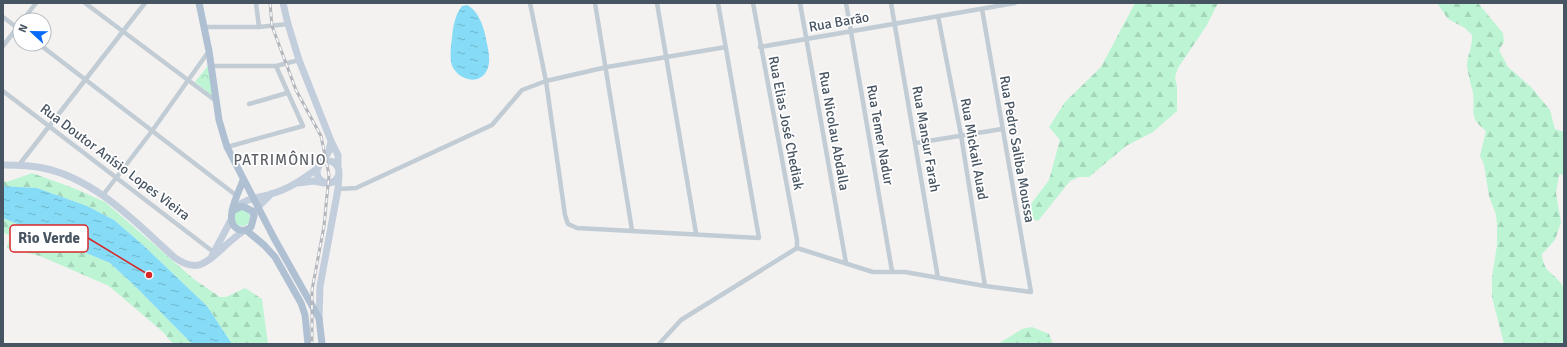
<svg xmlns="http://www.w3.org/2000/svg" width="1567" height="347" font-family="Signika,sans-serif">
	<defs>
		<pattern id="forest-firs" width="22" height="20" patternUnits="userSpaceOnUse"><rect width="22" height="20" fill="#bdf5d4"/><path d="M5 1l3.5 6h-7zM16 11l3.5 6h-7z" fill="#a4d4b9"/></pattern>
		<pattern id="park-crowns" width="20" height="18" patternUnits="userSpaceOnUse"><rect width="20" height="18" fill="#bdf5d4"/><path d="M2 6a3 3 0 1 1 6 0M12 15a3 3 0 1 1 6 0" fill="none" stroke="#a4d4b9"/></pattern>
		<pattern id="water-ripples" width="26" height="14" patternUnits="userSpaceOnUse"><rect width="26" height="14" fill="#86dcf6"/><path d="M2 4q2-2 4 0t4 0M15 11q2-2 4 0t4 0" fill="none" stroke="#6fb5cb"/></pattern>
	</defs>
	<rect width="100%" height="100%" fill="#f4f1f1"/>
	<path fill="#bdf5d4" d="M234 218a8 8 0 1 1 16 0a8 8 0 1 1-16 0Z"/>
	<path fill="url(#forest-firs)" d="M1135 3H1218L1207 25 1178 68 1175 77 1177 87V111L1153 132 1126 146 1089 177H1079L1070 181 1038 221 1022 216 1049 180 1060 140 1049 127 1065 102 1101 67Z
		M1437 3H1478L1503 33 1504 42 1499 50 1508 67 1531 87 1550 110 1555 129 1564 132V174L1559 175 1556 193 1561 222 1555 240 1542 254C1544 274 1553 271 1562 285 1567 293 1564 327 1564 338L1562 344H1504L1492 297V277L1497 245V225L1496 215 1489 196 1484 165 1480 156 1486 131C1468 117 1475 112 1473 93 1471 84 1468 75 1467 66 1467 56 1473 46 1472 35L1465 28 1448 19Z
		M32 173 76 189 105 202 195 280 220 297H226L245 288 262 299 268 344H232L207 306 142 244 114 220 87 206 37 188 3 186V181L7 182Z
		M3 218 110 263 136 287 192 344H173L163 332 109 286 40 256 7 248 10 236 3 232Z
		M1032 327 1049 334 1053 344H998L1022 329Z"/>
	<path fill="url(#park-crowns)" d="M210 63 213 96 195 82Z"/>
	<path fill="url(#water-ripples)" d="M467 5C478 10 484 27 486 39 488 49 492 62 486 72 477 87 454 78 451 62 450 55 451 45 452 38 453 26 455 15 462 6Z
		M3 186 37 188 87 206 114 220 142 244 207 306 232 344H192L136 287 110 263 3 218Z"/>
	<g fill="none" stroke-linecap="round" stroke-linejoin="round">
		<path stroke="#c1ccd4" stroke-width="4.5" d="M85 3 216 101
			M256 3 259 27
			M530 3 546 81 565 215 568 224 577 228 759 238 718 3
			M595 3 632 230
			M657 3 696 233
			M753 3 797 240V248
			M800 3 846 263
			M846 3 892 271
			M891 3 938 278
			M938 16 961 135 985 286
			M3 17 20 30
			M23 20 36 3
			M204 27H259L288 24
			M39 44 237 196
			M3 46 20 24
			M760 47 1015 3
			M211 66H276L299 60
			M3 91 216 254
			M249 104 287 93
			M916 143 1002 129
			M227 147 303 126 276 66
			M19 165 145 3
			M338 189 356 188 492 125 522 90 546 81 607 67 726 47
			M103 195 152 131 209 51
			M797 248 873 272H905L985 286 1031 292 982 9
			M659 344 681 320 797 248"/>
		<path stroke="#c3cedc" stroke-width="7" d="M283 3 288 24 299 60 331 141 338 155V167
			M317 172a11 11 0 1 1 22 0a11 11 0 1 1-22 0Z
			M322 163 329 151 331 141
			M3 165C16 165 30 165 43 168 96 179 136 223 174 257 197 274 206 263 224 247 230 241 237 236 243 231
			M298 183 314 181 324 183
			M236 207C247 198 258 198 271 194 289 189 303 179 318 168
			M256 212 258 207 271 194
			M212 256 231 220
			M319 318 320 286 338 189 339 176"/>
		<path stroke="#afc0d3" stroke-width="7" d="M199 3 209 51 219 120 227 147 274 238 319 318 322 344
			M232 211 242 206 252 211 254 216 251 227C246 231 241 232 236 228 224 219 239 192 243 180
			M246 230 264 245 275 257 301 303 305 315 308 344"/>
		<defs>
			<path id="rail" d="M270 3 272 26 296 90 321 136 329 175 324 226 312 290V344"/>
		</defs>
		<use href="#rail" stroke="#b3b6bc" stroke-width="3"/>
		<use href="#rail" stroke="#fff" stroke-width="1.5" stroke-dasharray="4.5" stroke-linecap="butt"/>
	</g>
	<g text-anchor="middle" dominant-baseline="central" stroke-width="3.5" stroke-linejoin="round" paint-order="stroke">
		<g font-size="14" fill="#475461" stroke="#fff">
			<text transform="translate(839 22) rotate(-10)">Rua Barão</text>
			<text transform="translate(786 123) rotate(79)">Rua Elias José Chediak</text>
			<text transform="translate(834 131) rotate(80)">Rua Nicolau Abdalla</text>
			<text transform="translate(880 135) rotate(80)">Rua Temer Nadur</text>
			<text transform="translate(926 139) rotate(80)">Rua Mansur Farah</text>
			<text transform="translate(974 149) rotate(80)">Rua Mickail Auad</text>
			<text transform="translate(1017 149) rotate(80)">Rua Pedro Saliba Moussa</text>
			<text transform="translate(115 162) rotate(37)">Rua Doutor Anísio Lopes Vieira</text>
		</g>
		<g font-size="15" letter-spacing="1" fill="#5d6167" stroke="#fff">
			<text x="280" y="160">PATRIMÔNIO</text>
		</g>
	</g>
	<path fill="none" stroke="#d62828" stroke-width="1.5" d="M149 275L88 238"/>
	<circle fill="#d62828" stroke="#fff" stroke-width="1.5" cx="149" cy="275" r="4"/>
	<rect fill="#fff" stroke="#d62828" stroke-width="1.5" x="10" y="225" width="78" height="27" rx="4"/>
	<g font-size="15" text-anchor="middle" font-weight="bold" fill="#475461">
		<text x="49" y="243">Rio Verde</text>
	</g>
	<rect width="1567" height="347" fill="none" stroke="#475461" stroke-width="8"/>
	<g transform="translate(32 32) rotate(292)"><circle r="19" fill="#ffffff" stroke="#b5bbc0"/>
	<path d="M0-3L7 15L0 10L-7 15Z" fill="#066bf9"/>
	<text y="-6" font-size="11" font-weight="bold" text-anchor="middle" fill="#475461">N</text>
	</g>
</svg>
